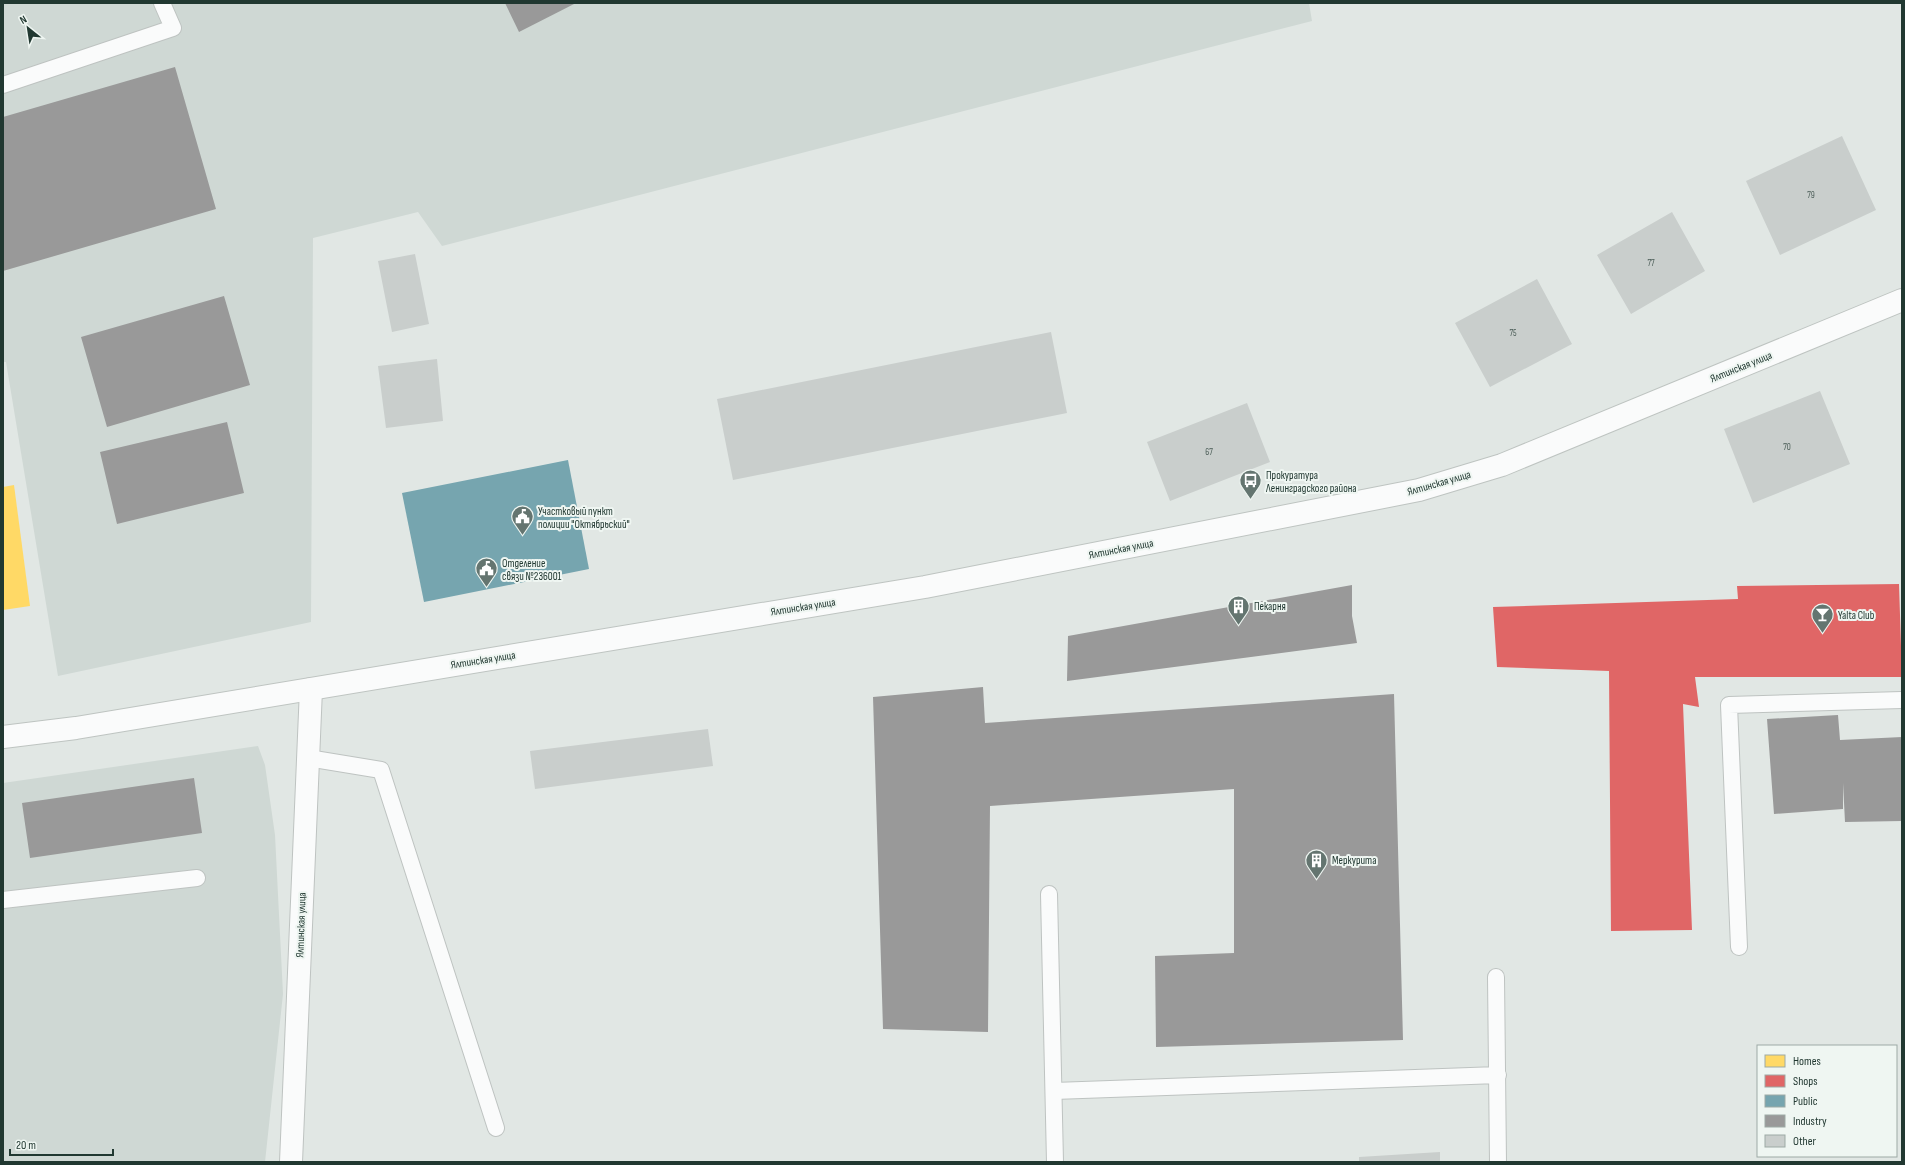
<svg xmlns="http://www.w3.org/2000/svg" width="1905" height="1165" font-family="'Sofia Sans Condensed',sans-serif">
	<rect width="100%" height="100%" fill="#e1e7e4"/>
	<path fill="#cfd8d4" d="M3 3H1309L1312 21 442 246 418 212 313 238 311 622 58 676 6 362H3Z
		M258 746 265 765 275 835 283 994 265 1162H3V783Z"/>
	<path fill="#ffd966" d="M14 485 30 606 3 610V487Z"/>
	<path fill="#e06666" d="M1899 584 1902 677H1695L1699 707 1683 704 1692 930 1611 931 1609 671 1497 667 1493 607 1738 599 1737 586Z"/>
	<path fill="#76a5af" d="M568 460 589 569 424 602 402 493Z"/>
	<path fill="#999" d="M505 3H576L519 32Z
		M175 67 216 209 3 271V117Z
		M224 296 250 385 107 427 81 337Z
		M227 422 244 493 117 524 100 452Z
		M1352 585V616L1357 643 1067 681 1068 636Z
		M983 687 985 723 1394 694 1403 1040 1156 1047 1155 956 1234 953V789L990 806 988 1032 883 1029 873 697Z
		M1838 715 1840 740 1902 737V821L1845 822 1843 783V809L1774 814 1767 719Z
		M194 778 202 833 30 858 22 803Z"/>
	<path fill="#c9cecc" d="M1842 136 1876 210 1780 255 1746 181Z
		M1672 212 1705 271 1631 314 1597 255Z
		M415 254 429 324 392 332 378 261Z
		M1537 279 1572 344 1490 387 1455 323Z
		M1051 332 1067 413 733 480 717 399Z
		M437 359 443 421 386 428 378 366Z
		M1820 391 1850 464 1753 503 1724 429Z
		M1247 403 1270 462 1170 501 1147 442Z
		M708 729 713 766 535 789 530 751Z
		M1440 1152V1162H1359V1157Z"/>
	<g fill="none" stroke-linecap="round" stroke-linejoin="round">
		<defs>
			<path id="lane" d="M3 85 173 28 162 3
				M308 758 381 770 496 1128
				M1049 894 1055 1162
				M3 900 197 878
				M1739 947 1729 705 1902 700
				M1496 977 1498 1162
				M1054 1091 1498 1075"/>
			<path id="street" d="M291 1162 311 689"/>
			<path id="secondary" d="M3 737 76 728 925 587 1419 490 1502 465 1902 300"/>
		</defs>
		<use href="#lane" stroke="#bec3c1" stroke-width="18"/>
		<use href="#street" stroke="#bec3c1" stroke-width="24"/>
		<use href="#secondary" stroke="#bec4c1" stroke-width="24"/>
		<use href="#lane" stroke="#fafbfb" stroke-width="16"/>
		<use href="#street" stroke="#fafbfb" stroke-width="22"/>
		<use href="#secondary" stroke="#fafbfb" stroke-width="22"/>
	</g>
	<defs>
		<symbol id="bus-pin" viewBox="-11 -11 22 30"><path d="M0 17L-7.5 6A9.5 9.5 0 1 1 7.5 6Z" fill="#647570" stroke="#eff6f2"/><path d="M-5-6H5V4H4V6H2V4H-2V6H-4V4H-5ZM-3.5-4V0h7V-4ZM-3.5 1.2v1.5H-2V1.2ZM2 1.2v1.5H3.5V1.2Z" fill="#fff"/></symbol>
		<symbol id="civic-pin" viewBox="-11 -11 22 30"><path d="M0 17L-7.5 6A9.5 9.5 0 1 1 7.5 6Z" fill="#647570" stroke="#eff6f2"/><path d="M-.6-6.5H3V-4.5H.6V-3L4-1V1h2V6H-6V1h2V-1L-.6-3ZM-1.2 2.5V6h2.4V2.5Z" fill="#fff"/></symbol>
		<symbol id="building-pin" viewBox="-11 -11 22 30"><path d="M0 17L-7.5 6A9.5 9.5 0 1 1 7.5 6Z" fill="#647570" stroke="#eff6f2"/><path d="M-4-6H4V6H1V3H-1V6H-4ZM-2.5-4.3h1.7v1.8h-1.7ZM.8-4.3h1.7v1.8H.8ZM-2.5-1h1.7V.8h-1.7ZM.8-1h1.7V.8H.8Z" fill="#fff"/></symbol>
		<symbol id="bar-pin" viewBox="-11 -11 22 30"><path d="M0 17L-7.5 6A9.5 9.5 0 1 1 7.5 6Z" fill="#647570" stroke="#eff6f2"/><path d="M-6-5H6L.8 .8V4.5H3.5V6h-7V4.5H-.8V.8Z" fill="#fff"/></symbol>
	</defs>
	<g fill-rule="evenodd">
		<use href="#bus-pin" x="1238" y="468" width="25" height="34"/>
		<use href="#civic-pin" x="510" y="504" width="25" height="34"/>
		<use href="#civic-pin" x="474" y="556" width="25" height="34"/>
		<use href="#building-pin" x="1226" y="594" width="25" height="34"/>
		<use href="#bar-pin" x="1810" y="602" width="25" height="34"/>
		<use href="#building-pin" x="1304" y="848" width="25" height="34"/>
	</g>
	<g text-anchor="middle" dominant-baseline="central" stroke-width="4" stroke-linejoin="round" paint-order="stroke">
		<g font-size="9" fill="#4c5e58">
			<text x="1811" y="195">79</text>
			<text x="1651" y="263">77</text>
			<text x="1513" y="333">75</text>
			<text x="1787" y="447">70</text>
			<text x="1209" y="452">67</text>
		</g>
		<g font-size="11" fill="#213831" stroke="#eff6f2">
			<text transform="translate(1741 367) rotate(-22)">Ялтинская улица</text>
			<text transform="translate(1439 483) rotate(-16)">Ялтинская улица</text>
			<text transform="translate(1121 549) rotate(-11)">Ялтинская улица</text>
			<text transform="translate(803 607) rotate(-9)">Ялтинская улица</text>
			<text transform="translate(483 660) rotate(-9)">Ялтинская улица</text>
			<text transform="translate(301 925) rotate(-88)">Ялтинская улица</text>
		</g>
		<g font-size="11" fill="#213831" stroke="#eff6f2" text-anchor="start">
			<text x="1266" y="475">Прокуратура<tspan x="1266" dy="13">Ленинградского района</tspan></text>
			<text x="538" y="511">Участковый пункт<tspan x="538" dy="13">полиции "Октябрьский"</tspan></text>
			<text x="502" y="563">Отделение<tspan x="502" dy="13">связи №236001</tspan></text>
			<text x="1254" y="606">Пекарня</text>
			<text x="1838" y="615">Yalta Club</text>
			<text x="1332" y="860">Меркурита</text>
		</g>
	</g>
	<rect width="1905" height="1165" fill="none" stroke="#213831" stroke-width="8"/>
	<rect x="1757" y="1045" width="140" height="112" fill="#eff6f2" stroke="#9daaa5"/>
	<rect x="1765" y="1055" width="20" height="12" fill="#ffd966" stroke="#9daaa5"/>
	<text x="1793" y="1065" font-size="12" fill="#213831">Homes</text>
	<rect x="1765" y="1075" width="20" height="12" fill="#e06666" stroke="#9daaa5"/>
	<text x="1793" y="1085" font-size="12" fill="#213831">Shops</text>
	<rect x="1765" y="1095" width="20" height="12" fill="#76a5af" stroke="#9daaa5"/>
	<text x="1793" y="1105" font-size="12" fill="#213831">Public</text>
	<rect x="1765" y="1115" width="20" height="12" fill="#999999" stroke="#9daaa5"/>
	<text x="1793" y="1125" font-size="12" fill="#213831">Industry</text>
	<rect x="1765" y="1135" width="20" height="12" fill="#c9cecc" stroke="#9daaa5"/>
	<text x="1793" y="1145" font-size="12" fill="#213831">Other</text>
	<g transform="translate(28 28) rotate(330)" stroke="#eff6f2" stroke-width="3" paint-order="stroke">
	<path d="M0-3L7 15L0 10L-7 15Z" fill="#213831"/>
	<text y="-6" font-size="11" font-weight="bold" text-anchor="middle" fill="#213831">N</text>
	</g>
	<path d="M10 1149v6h103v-6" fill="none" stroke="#213831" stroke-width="2"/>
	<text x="16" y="1149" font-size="12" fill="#213831" stroke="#eff6f2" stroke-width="3" paint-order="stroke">20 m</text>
</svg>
